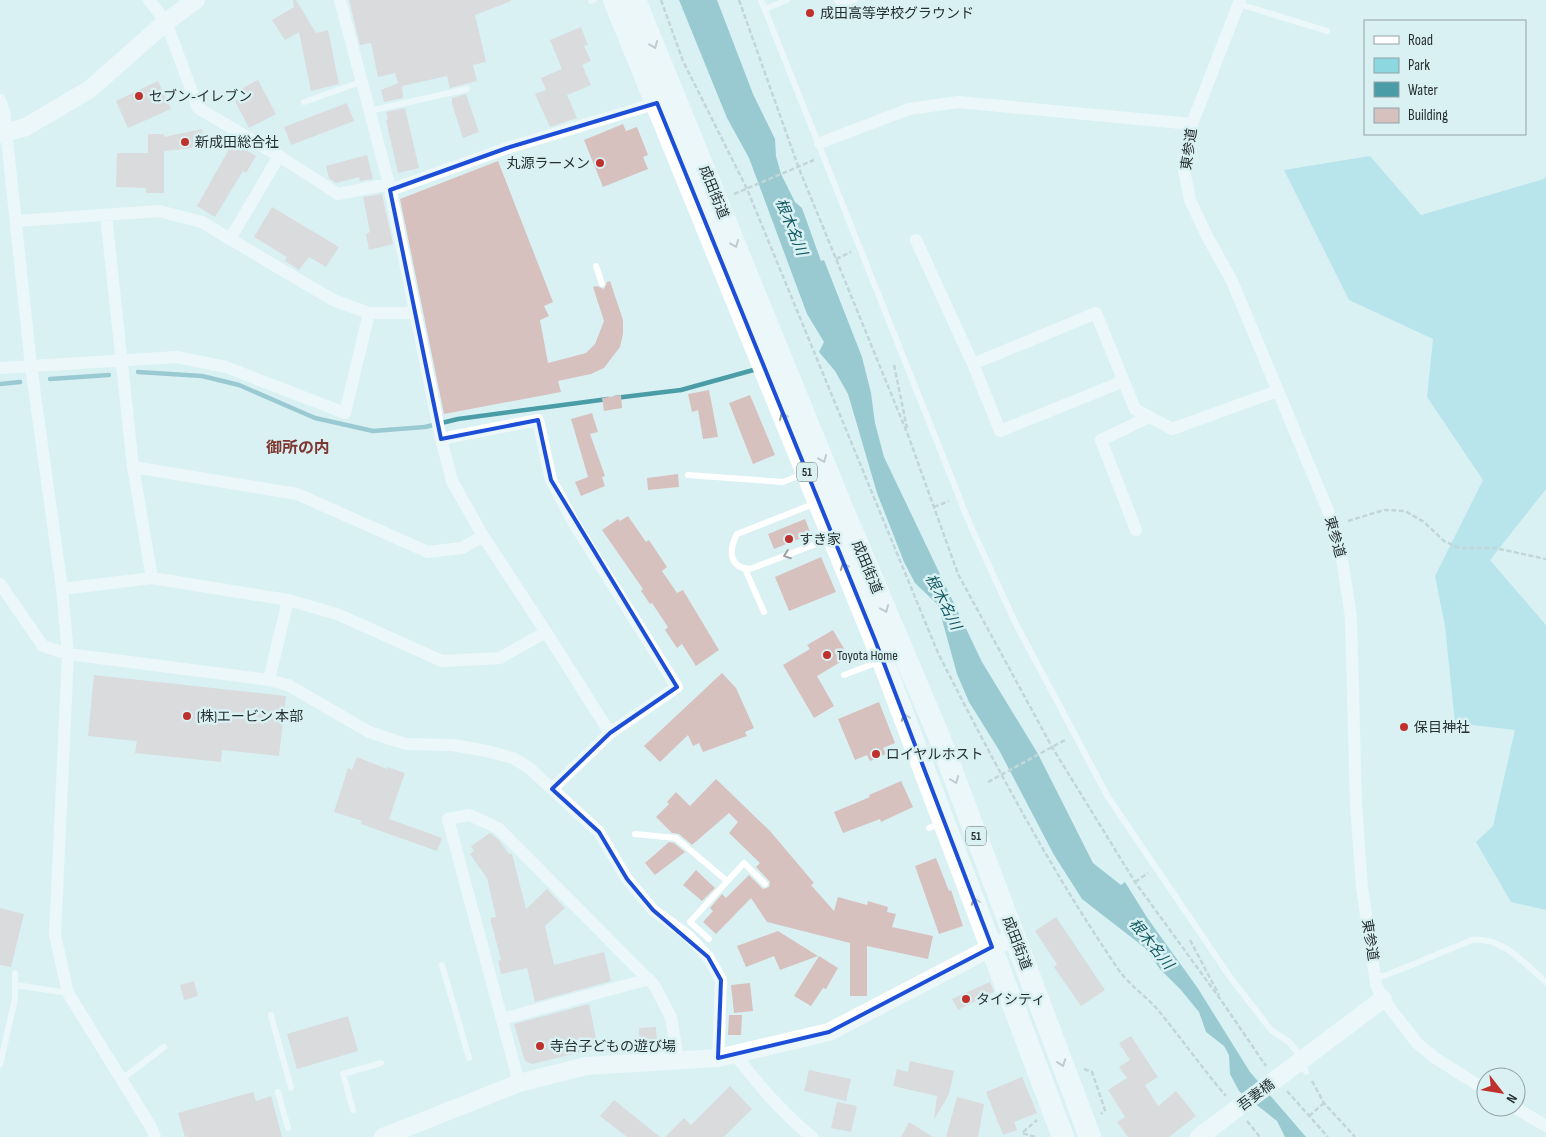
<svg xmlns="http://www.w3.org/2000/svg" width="1546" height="1137" font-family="'Sofia Sans Condensed','Noto Sans JP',sans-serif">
	<rect width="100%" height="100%" fill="#daf1f4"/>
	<path fill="#8dd7e1" d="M1370 156 1421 215 1544 179 1546 176V489L1490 560 1546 625V910L1511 902 1476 842 1493 826 1515 730 1455 723 1445 626 1435 576 1483 480 1427 397 1433 339 1349 300 1284 170Z"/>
	<path fill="#4a9ca6" d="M679 0H717L753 94 775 139 776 156 781 174 795 202 802 208 821 261 824 260 862 357 871 393 875 423 884 457 982 662 1038 754 1093 863 1121 885 1125 882 1148 919 1197 987 1250 1072 1306 1137H1285L1277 1121 1239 1091 1230 1074 1229 1055 1224 1046 1206 1032 1199 1012 1181 990 1160 969 1145 948 1082 899 1054 855 999 750 969 702 957 674 938 605 915 583 904 562 877 493 848 394 835 371 819 352 824 342 807 314 749 158 727 118Z"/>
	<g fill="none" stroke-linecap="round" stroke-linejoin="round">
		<path stroke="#4a9ca6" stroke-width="4.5" d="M138 372 202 376 239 385 315 418 373 431 425 427 458 419 608 399
			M50 379 109 375
			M0 384 20 382
			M615 398 681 390 757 369"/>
	</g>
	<path fill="#d7c1be" d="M293 0H296L316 33 328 30 339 84 311 91 299 32 285 40 272 20 294 7Z
		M349 0H511V1L475 15 486 62 473 65 477 81 450 88 447 76 402 86 403 98 384 102 381 90 398 83 395 73 378 77 371 43 360 45Z
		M581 27 588 45 584 46 591 61 582 65 591 85 567 95 577 118 550 127 535 94 546 90 541 78 562 69 550 40Z
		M258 80 276 114 249 128 235 101 246 95 243 88Z
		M158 81 171 109 128 128 116 101Z
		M466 94 479 132 463 138 452 104V98Z
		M347 103 354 121 291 145 284 127Z
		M405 108 419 168 398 173 386 120 388 119 386 112Z
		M623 124 626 131 637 127 648 155 643 157 648 169 603 187 584 140Z
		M202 129 204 147 164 151V193H146V188L116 187 117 153H148V134H164V137Z
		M233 142 256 156 246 173 243 171 215 217 197 206Z
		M367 155 373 179 360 181 359 177 336 183 329 178 326 166Z
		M498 161 553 302 544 306 549 316 540 320 548 363 586 353 595 344 604 321 593 287 597 286 604 289 607 282 610 281 623 320V334L620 347 604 368 591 374 558 381 561 392 444 414 400 199Z
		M382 194 393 244 369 250 366 234 370 232 363 197Z
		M272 207 339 247 326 267 309 257 299 270 285 261 287 257 254 237Z
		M709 390 718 437 703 439 698 410 692 412 688 394Z
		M621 395 622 408 604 411 602 398Z
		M750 395 775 455 753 464 729 403Z
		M592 413 598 432 590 434 605 476 602 477 605 486 581 496 575 482 588 477 571 419Z
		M678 474 679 487 648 490 647 478Z
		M628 516 646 542 649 540 667 567 662 571 677 593 683 590 719 650 696 666 682 644 677 648 665 630 668 627 652 603 650 604 641 591 643 589 602 530 618 519 620 521Z
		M805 519 811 534 774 549 768 534Z
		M821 557 836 592 789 611 775 577Z
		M833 630 849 657 817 676 834 706 814 718 783 665 810 649 807 645Z
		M722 673 736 688 754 728 745 732 747 736 703 752 699 743 693 746 688 735 660 762 644 746Z
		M94 675 286 696 279 756 222 750 221 762 135 753 137 741 88 736Z
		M879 702 895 743 883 748 886 754 870 761 867 755 855 760 838 719Z
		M357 757 387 769 388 767 405 773 389 819 442 838 437 851 361 824 362 821 334 812 348 768 352 770Z
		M716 779 770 831 814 883 811 885 834 911 838 897 867 905 868 901 888 907 887 912 896 914 892 927 933 936 928 959 867 946V996H850V943L767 922 751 898 716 934 703 922 713 911 710 908 722 894 726 898 749 875 763 889 769 887 770 882 756 867 760 863 729 833 738 822 729 813 692 845 679 834 672 833 656 817 669 804 667 802 676 792 690 806Z
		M901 781 913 807 881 822 880 819 843 833 834 812 870 797 869 795Z
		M490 833 499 840 509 854H512L526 909 547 889 565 908 545 926 554 965 604 952 611 981 535 1002 527 968 501 974 498 961 501 960 490 918 496 917 487 878 470 854 474 851 471 846Z
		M669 842 674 843 685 852 655 875 645 863Z
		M936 858 949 891 951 890 963 926 939 934 915 866Z
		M696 870 715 888 702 901 683 885Z
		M0 908 24 914 11 967 0 965Z
		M1056 917 1105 990 1081 1006 1054 967 1057 964 1035 931Z
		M778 931 818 956 780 970 774 956 746 967 737 946Z
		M819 956 838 968 826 989 823 988 811 1006 794 996Z
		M194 981 198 996 184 1000 180 985Z
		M990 982 994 992 958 1010 952 999Z
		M750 983 753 1011 734 1013 731 985Z
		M589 1004 598 1048 532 1064 525 1061 514 1024Z
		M729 1015H742L741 1035H728Z
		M348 1016 358 1051 297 1069 287 1034Z
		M656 1027 657 1043 639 1044V1028Z
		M1131 1036 1158 1077 1145 1085 1158 1106 1176 1091 1196 1116 1169 1137H1128L1117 1122 1125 1117 1108 1090 1127 1078 1119 1067 1130 1060 1119 1043Z
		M910 1061 954 1071 949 1094 934 1120 937 1096 893 1086 897 1069 908 1072Z
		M809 1070 851 1079 846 1101 804 1091Z
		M1022 1077 1037 1113 1014 1122 1017 1130 1003 1135 986 1092Z
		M730 1086 752 1109 724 1137H665L684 1118 691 1125Z
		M253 1092 256 1101 271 1096 282 1137H185L178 1113Z
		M957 1097 984 1104 978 1137H946Z
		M614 1100 660 1137H627L600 1116Z
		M837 1102 857 1106 851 1132 831 1128Z
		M909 1122 933 1137H901Z"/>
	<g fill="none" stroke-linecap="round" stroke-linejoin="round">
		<path stroke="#a2b5b7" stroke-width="2.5" stroke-dasharray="5 2.5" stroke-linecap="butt" d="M661 0 683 61 747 189 938 653C993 761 1050 869 1118 969 1129 985 1146 996 1158 1010 1181 1038 1202 1068 1226 1096
			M739 0 798 166 908 435 958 574 1052 747 1135 882 1223 1003 1266 1066
			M734 194 814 160
			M836 259 851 252
			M894 365 907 428
			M934 507 949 501
			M1348 521 1384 510 1405 511 1424 522 1444 541 1459 548H1495L1546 559
			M988 782 1065 740
			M1135 882 1148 873
			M1190 940 1219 995
			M1084 1069 1092 1072 1105 1110 1101 1114
			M1312 1081 1324 1103 1355 1137
			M1287 1091 1328 1137
			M1309 1116 1324 1103
			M1247 1121 1260 1137
			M1035 1137 1022 1133 1037 1120"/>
		<path stroke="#fff" stroke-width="6" d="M761 0 971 527 1017 626 1108 797 1230 977 1271 1030 1289 1042 1298 1053 1306 1072
			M837 0 839 4 855 0
			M591 1 594 0
			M1239 4 1327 31
			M765 9 787 0
			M304 102 361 82
			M369 111 467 89
			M596 266 602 284
			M688 475 783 482 803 474
			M816 503 737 534C729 549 728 568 750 569L829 539
			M745 569 764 612
			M844 675 878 662
			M898 756 913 750
			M929 828 942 823
			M635 834 676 838 727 881
			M709 939 690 922 744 863 765 884
			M442 965 469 1058
			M1376 977 1387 975 1472 940C1503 937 1524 963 1546 982
			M15 985 68 993
			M271 1015 291 1088
			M0 1065 15 999V973
			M122 1079 164 1047
			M278 1092 288 1128
			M353 1110 343 1074 381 1063"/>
		<path stroke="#fff" stroke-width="12" d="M149 0 166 22 198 108 279 156
			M340 0 389 184
			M1240 0 1192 124 1184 170 1190 200 1207 236 1232 281 1334 525 1343 565 1351 618 1356 805 1362 888 1376 984 1383 999 1417 1043 1435 1058 1486 1090
			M0 100 4 111 31 366 62 589 68 654 55 935 68 993 151 1127 155 1137
			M820 143 909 109 958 102 1192 124
			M390 190 507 148 657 103
			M106 215 133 467 152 578
			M17 221 159 211 202 222 230 239 279 156 338 194 389 184 441 439 452 481 483 536 546 632
			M230 239 333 300 369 313H415
			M916 240 973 364 1096 313 1135 409 1172 429 1277 391
			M973 364 1000 431 1124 381
			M0 368 177 357 226 367 345 413 369 313
			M441 439 538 420 551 480 575 525 677 687 610 733
			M133 467 297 494 428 552 462 548 483 536
			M1136 530 1101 440 1149 417
			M0 584 43 646 68 654 269 680 288 685 369 732 406 744 452 745 487 751 513 758 528 767 599 832 627 879 653 910 687 935 708 957 721 980 718 1058
			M62 589 152 578 288 600 337 614 442 661 500 658 546 632 610 733 552 789
			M269 680 288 600
			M502 1019 649 979
			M735 1054C758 1085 782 1113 812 1137
			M519 1083 448 819 469 815 498 828 654 985 671 1017 678 1059
			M1514 1107 1546 1126"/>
		<path stroke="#fff" stroke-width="18" d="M0 134 26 127 90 89 166 22 196 0
			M383 1137 519 1083 586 1066 718 1058 829 1032 992 947 1015 938
			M1199 1137 1383 999"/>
		<path stroke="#fff" stroke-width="22" d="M614 0 875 640 1063 1137
			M635 0 841 505 938 734 1090 1137"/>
	</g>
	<defs><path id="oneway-chevron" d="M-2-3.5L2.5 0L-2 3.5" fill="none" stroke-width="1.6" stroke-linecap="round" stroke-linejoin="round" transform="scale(1.25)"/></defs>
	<g stroke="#9da1a2">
		<use href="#oneway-chevron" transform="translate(654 45) rotate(68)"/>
		<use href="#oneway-chevron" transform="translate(735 244) rotate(68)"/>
		<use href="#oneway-chevron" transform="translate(783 416) rotate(-113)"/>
		<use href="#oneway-chevron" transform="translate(823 459) rotate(68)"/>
		<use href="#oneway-chevron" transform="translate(787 555) rotate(159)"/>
		<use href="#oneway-chevron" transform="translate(844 566) rotate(-112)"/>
		<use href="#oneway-chevron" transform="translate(885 609) rotate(67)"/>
		<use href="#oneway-chevron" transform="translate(905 717) rotate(-111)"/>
		<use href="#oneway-chevron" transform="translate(955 780) rotate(69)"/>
		<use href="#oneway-chevron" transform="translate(975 901) rotate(-110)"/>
		<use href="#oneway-chevron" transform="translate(1062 1063) rotate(70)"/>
	</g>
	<path d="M0 0H1546V1137H0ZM657 103 875 640 992 947 829 1032 718 1058 721 980 708 957 653 910 627 879 599 832 552 789 610 733 677 687 551 480 538 420 441 439 390 190 507 148Z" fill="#daf1f4" fill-opacity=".55" fill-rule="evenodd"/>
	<path fill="none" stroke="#1d4ed8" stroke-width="4" stroke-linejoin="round" d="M657 103 875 640 992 947 829 1032 718 1058 721 980 708 957 653 910 627 879 599 832 552 789 610 733 677 687 551 480 538 420 441 439 390 190 507 148Z"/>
	<g fill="#bf312c" stroke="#daf1f4" stroke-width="2">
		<circle cx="810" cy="13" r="5"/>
		<circle cx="139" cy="96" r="5"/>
		<circle cx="185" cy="142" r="5"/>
		<circle cx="600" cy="163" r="5"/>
		<circle cx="789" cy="539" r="5"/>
		<circle cx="827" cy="655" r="5"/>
		<circle cx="187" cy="716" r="5"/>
		<circle cx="1404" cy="727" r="5"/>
		<circle cx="876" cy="754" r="5"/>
		<circle cx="966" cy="999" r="5"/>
		<circle cx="540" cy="1046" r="5"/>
	</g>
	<g text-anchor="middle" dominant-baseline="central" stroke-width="5" stroke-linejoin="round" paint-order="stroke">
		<g fill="#daf1f4" stroke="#5c696b" stroke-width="1">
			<rect x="797" y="462.5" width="20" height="19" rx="4"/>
			<rect x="966" y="826.5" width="20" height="19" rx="4"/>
		</g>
		<g font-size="12" font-weight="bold" fill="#262f30">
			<text x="807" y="472">51</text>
			<text x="976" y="836">51</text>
		</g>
		<g font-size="14" fill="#262f30" stroke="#daf1f4" text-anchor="start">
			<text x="820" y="13">成田高等学校グラウンド</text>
			<text x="149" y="96">セブン-イレブン</text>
			<text x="195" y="142">新成田総合社</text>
			<text x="590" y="163" text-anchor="end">丸源ラーメン</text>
			<text x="799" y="539">すき家</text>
			<text x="837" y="655">Toyota Home</text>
			<text x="197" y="716">(株)エービン 本部</text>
			<text x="1414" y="727">保目神社</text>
			<text x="886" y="754">ロイヤルホスト</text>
			<text x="976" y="999">タイシティ</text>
			<text x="550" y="1046">寺台子どもの遊び場</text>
		</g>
		<g font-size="14" fill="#262f30" stroke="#daf1f4">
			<text transform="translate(1189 149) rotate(-82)">東参道</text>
			<text transform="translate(714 192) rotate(68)">成田街道</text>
			<text transform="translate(1335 537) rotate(74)">東参道</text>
			<text transform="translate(867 567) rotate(67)">成田街道</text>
			<text transform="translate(1370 940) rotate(81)">東参道</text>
			<text transform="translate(1017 943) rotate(69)">成田街道</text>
			<text transform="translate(1256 1095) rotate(-37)">吾妻橋</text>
		</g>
		<g font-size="15" font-style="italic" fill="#115860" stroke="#daf1f4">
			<text transform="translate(791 227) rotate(68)">根木名川</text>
			<text transform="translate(943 602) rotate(63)">根木名川</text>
			<text transform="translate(1151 944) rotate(51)">根木名川</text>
		</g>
		<g font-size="16" font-weight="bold" fill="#7e3730" stroke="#daf1f4">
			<text x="298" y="448">御所の内</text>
		</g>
	</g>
	<rect x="1364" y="20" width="162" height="115" fill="#daf1f4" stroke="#92a3a6"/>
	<rect x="1374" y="36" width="25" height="8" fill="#ffffff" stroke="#92a3a6"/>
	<text x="1408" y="45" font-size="15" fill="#262f30">Road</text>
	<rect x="1374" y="58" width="25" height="15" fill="#8dd7e1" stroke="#92a3a6"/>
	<text x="1408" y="70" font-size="15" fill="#262f30">Park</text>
	<rect x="1374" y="82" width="25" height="15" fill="#4a9ca6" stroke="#92a3a6"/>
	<text x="1408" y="95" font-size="15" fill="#262f30">Water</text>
	<rect x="1374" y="108" width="25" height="15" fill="#d7c1be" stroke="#92a3a6"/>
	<text x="1408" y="120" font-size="15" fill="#262f30">Building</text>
	<g transform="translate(1501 1092) rotate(121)"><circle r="24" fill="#daf1f4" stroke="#92a3a6"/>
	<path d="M0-4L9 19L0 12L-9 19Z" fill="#bf312c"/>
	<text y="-8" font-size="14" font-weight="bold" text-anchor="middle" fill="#262f30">N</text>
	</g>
</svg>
